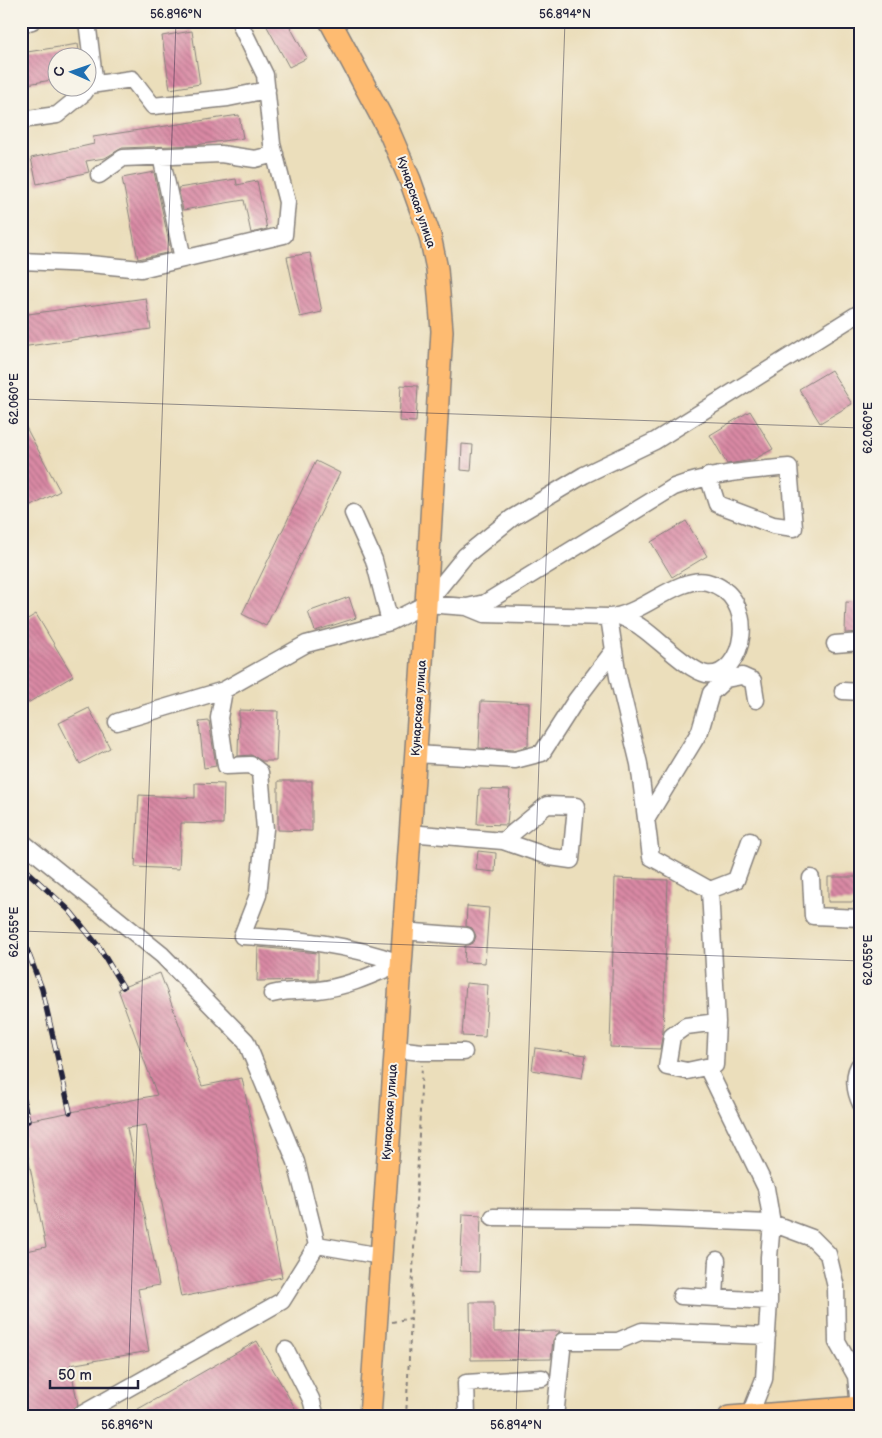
<svg xmlns="http://www.w3.org/2000/svg" width="882" height="1438" font-family="'Balsamiq Sans',sans-serif">
	<defs>
		<pattern id="building-back-hatch" width="6" height="6" patternUnits="userSpaceOnUse" patternTransform="scale(1.25)"><rect width="6" height="6" fill="#d989a4"/><path d="M-1 5l2 2M0 0l6 6M5-1l2 2" fill="none" stroke="#b07087"/></pattern>
	</defs>
	<rect width="100%" height="100%" fill="#f7f3e8"/>
	<filter id="ink" filterUnits="userSpaceOnUse"><feTurbulence type="fractalNoise" baseFrequency=".02" numOctaves="2"/><feDisplacementMap in="SourceGraphic" scale="10" xChannelSelector="R" yChannelSelector="G"/><feConvolveMatrix kernelMatrix="1 2 1 2 8 2 1 2 1" color-interpolation-filters="sRGB"/></filter>
	<filter id="wash" filterUnits="userSpaceOnUse"><feTurbulence type="fractalNoise" baseFrequency=".0096" numOctaves="4" result="noise"/><feDisplacementMap in="SourceGraphic" scale="20" xChannelSelector="R" yChannelSelector="G"/><feGaussianBlur stdDeviation="1.12" result="paint"/><feColorMatrix in="noise" values="0 0 0 0 0 0 0 0 0 0 0 0 0 0 0 0 0 1.4 0 .05"/><feComposite in="paint" operator="in"/></filter>
	<g filter="url(#wash)">
		<rect width="100%" height="100%" fill="#ebdebb"/>
		<g id="blocks">
			<path fill="url(#building-back-hatch)" d="M264 21H287L307 58 289 67Z
				M192 31 200 84 170 89 162 36Z
				M78 44 80 58H58V79L21 85V53Z
				M239 115 243 138 196 145 122 148 105 158 86 161 89 172 37 184 31 158 94 144 93 137Z
				M154 172 171 252 138 259 122 178Z
				M236 179 237 185 257 181 267 229 251 233 244 200 183 210 178 188Z
				M310 253 322 312 300 317 287 257Z
				M146 298 151 329 21 347V315Z
				M831 370 852 404 820 423 799 389Z
				M401 385 418 386 416 422 399 421Z
				M750 411 773 449 753 460 727 464 710 435Z
				M21 418 60 491 30 507 21 490Z
				M462 444 473 445 471 471 461 470Z
				M316 461 340 473 266 626 242 614Z
				M686 521 707 556 672 577 651 542Z
				M349 597 356 618 315 631 308 612Z
				M846 602 861 603V632L845 633Z
				M36 614 73 676 21 707V623Z
				M481 701 529 703 528 746 514 750 479 748Z
				M89 708 110 748 80 764 59 723Z
				M239 710 278 711 276 761H262L251 755 238 756Z
				M209 721 216 766 204 768 199 722Z
				M278 781H312V831L278 830Z
				M195 783 224 784 223 824 181 823 179 869 135 867 139 795 195 798Z
				M479 789 510 790 507 825 477 824Z
				M478 851 496 853 495 872 476 870Z
				M828 877H861V902H828Z
				M615 878 668 880 663 1032 660 1049 610 1047Z
				M467 906 489 908 485 963 464 962 465 946 474 942 476 936 472 928 466 926Z
				M258 947 318 953V980L257 981Z
				M160 973 202 1086 242 1078 282 1277 181 1297 146 1125 127 1128 159 1285 138 1289 149 1351 70 1365 78 1405 71 1410 35 1417H21V1252L46 1247 21 1122 157 1095 118 989Z
				M466 983 488 985 485 1037 462 1036Z
				M535 1048 586 1055 582 1078 532 1070Z
				M463 1214 481 1215 479 1272 460 1271Z
				M470 1302H494V1332L560 1331 553 1340 551 1359 471 1360Z
				M257 1341 300 1417H124L161 1396Z"/>
		</g>
	</g>
	<g filter="url(#ink)">
		<use href="#blocks" fill-opacity="0" stroke="#86807b" stroke-width="1"/>
		<g fill="none" stroke-linecap="round" stroke-linejoin="round">
			<defs>
				<path id="minor" d="M21 24 32 21
					M90 85 132 79 153 106 228 98 267 90
					M21 120 57 115 84 93 94 78 87 21
					M161 156 183 259
					M99 175 123 158 221 154 255 159 275 154
					M21 261 90 264 141 269 284 235 287 202 272 144 265 75 242 28V21
					M353 513 374 560 390 622
					M426 604 467 607 485 603 674 487C712 473 749 471 789 467L794 528 773 525 717 504 708 476
					M467 607 484 614 609 617 618 677 639 764 651 857 710 890 736 880 750 841
					M609 617C639 617 678 575 707 582 762 596 744 680 706 674 689 671 657 638 642 628 636 623 628 620 622 617
					M835 644 861 642
					M224 690 219 718 226 766 251 765 260 772 265 829 258 895 242 936C299 939 346 944 400 963 374 974 347 987 318 990 302 991 288 990 272 994
					M843 691 861 692
					M117 722 224 690 306 644 390 622 426 604 465 556 512 518 584 475 655 441 861 312
					M416 754 515 760 542 753 576 700 614 650
					M647 818 700 731 711 693 726 679 742 676 753 681 756 700
					M409 833 503 841 550 857 571 860 576 806 547 805 503 841
					M21 841 162 955 246 1041 296 1162 317 1245 282 1301 77 1417
					M811 878 813 916 861 918
					M710 890 717 1022 715 1065 687 1071 667 1067 672 1036 686 1026 717 1022
					M402 931 466 936
					M395 1049 422 1052H464
					M861 1063C852 1074 855 1092 861 1104
					M707 1067 766 1188 772 1223 769 1257V1301
					M493 1217 638 1218 772 1223 812 1238 828 1254 836 1287 837 1342 856 1376 859 1408
					M317 1245 381 1256
					M681 1296 769 1301 764 1379 749 1417
					M715 1298 717 1260
					M286 1350 311 1399 316 1417
					M467 1417 466 1383 542 1378
					M555 1417 563 1341H618L642 1331 767 1336"/>
				<path id="major" d="M330 21 388 129 410 180 430 236 437 269 442 331 426 604 370 1417
					M729 1417 861 1407"/>
			</defs>
			<use href="#minor" stroke="#86807b" stroke-width="19"/>
			<use href="#major" stroke="#86807b" stroke-width="24"/>
			<path stroke="#86807b" stroke-width="2" stroke-dasharray="4 4" stroke-linecap="butt" d="M392 1322 411 1318 422 1065
				M406 1417 411 1318"/>
			<use href="#minor" stroke="#fff" stroke-width="16"/>
			<use href="#major" stroke="#febb71" stroke-width="21"/>
			<defs>
				<path id="rail" d="M21 866 70 911 99 947 123 987
					M21 934 42 989 70 1112
					M21 1090 28 1121"/>
			</defs>
			<use href="#rail" stroke="#22223b" stroke-width="5.5"/>
			<use href="#rail" stroke="#f7f3e8" stroke-width="4" stroke-dasharray="11" stroke-linecap="butt"/>
		</g>
	</g>
	<path fill="none" stroke="#22223b" stroke-width="1" stroke-opacity="0.45" d="M21 399 861 428M21 931 861 961M127 1417 176 21M516 1417 565 21"/>
	<g text-anchor="middle" dominant-baseline="central" stroke-width="4" stroke-linejoin="round" paint-order="stroke">
		<g font-size="12" fill="#22223b" stroke="#f7f3e8">
			<text transform="translate(416 202) rotate(71)">Кунарская улица</text>
			<text transform="translate(419 708) rotate(-86)">Кунарская улица</text>
			<text transform="translate(390 1112) rotate(-86)">Кунарская улица</text>
		</g>
	</g>
	<rect width="882" height="1438" fill="none" stroke="#f7f3e8" stroke-width="55"/>
	<g transform="translate(72 72) rotate(272)"><circle r="24" fill="#f7f3e8" stroke="#a29fa3"/>
	<path d="M0-4L9 19L0 12L-9 19Z" fill="#1f6fb2"/>
	<text y="-8" font-size="14" font-weight="bold" text-anchor="middle" fill="#22223b">С</text>
	</g>
	<path d="M50 1380v8h88v-8" fill="none" stroke="#22223b" stroke-width="2.5"/>
	<text x="58" y="1380" font-size="15" fill="#22223b" stroke="#f7f3e8" stroke-width="4" paint-order="stroke">50 m</text>
	<rect x="28" y="28" width="826" height="1382" fill="none" stroke="#22223b" stroke-width="2"/>
	<g font-size="12" text-anchor="middle" fill="#22223b">
		<text x="176" y="18">56.896°N</text>
		<text x="565" y="18">56.894°N</text>
		<text transform="translate(14 399) rotate(-90)" y="4">62.060°E</text>
		<text transform="translate(868 428) rotate(-90)" y="4">62.060°E</text>
		<text transform="translate(14 932) rotate(-90)" y="4">62.055°E</text>
		<text transform="translate(868 960) rotate(-90)" y="4">62.055°E</text>
		<text x="127" y="1429">56.896°N</text>
		<text x="516" y="1429">56.894°N</text>
	</g>
</svg>
